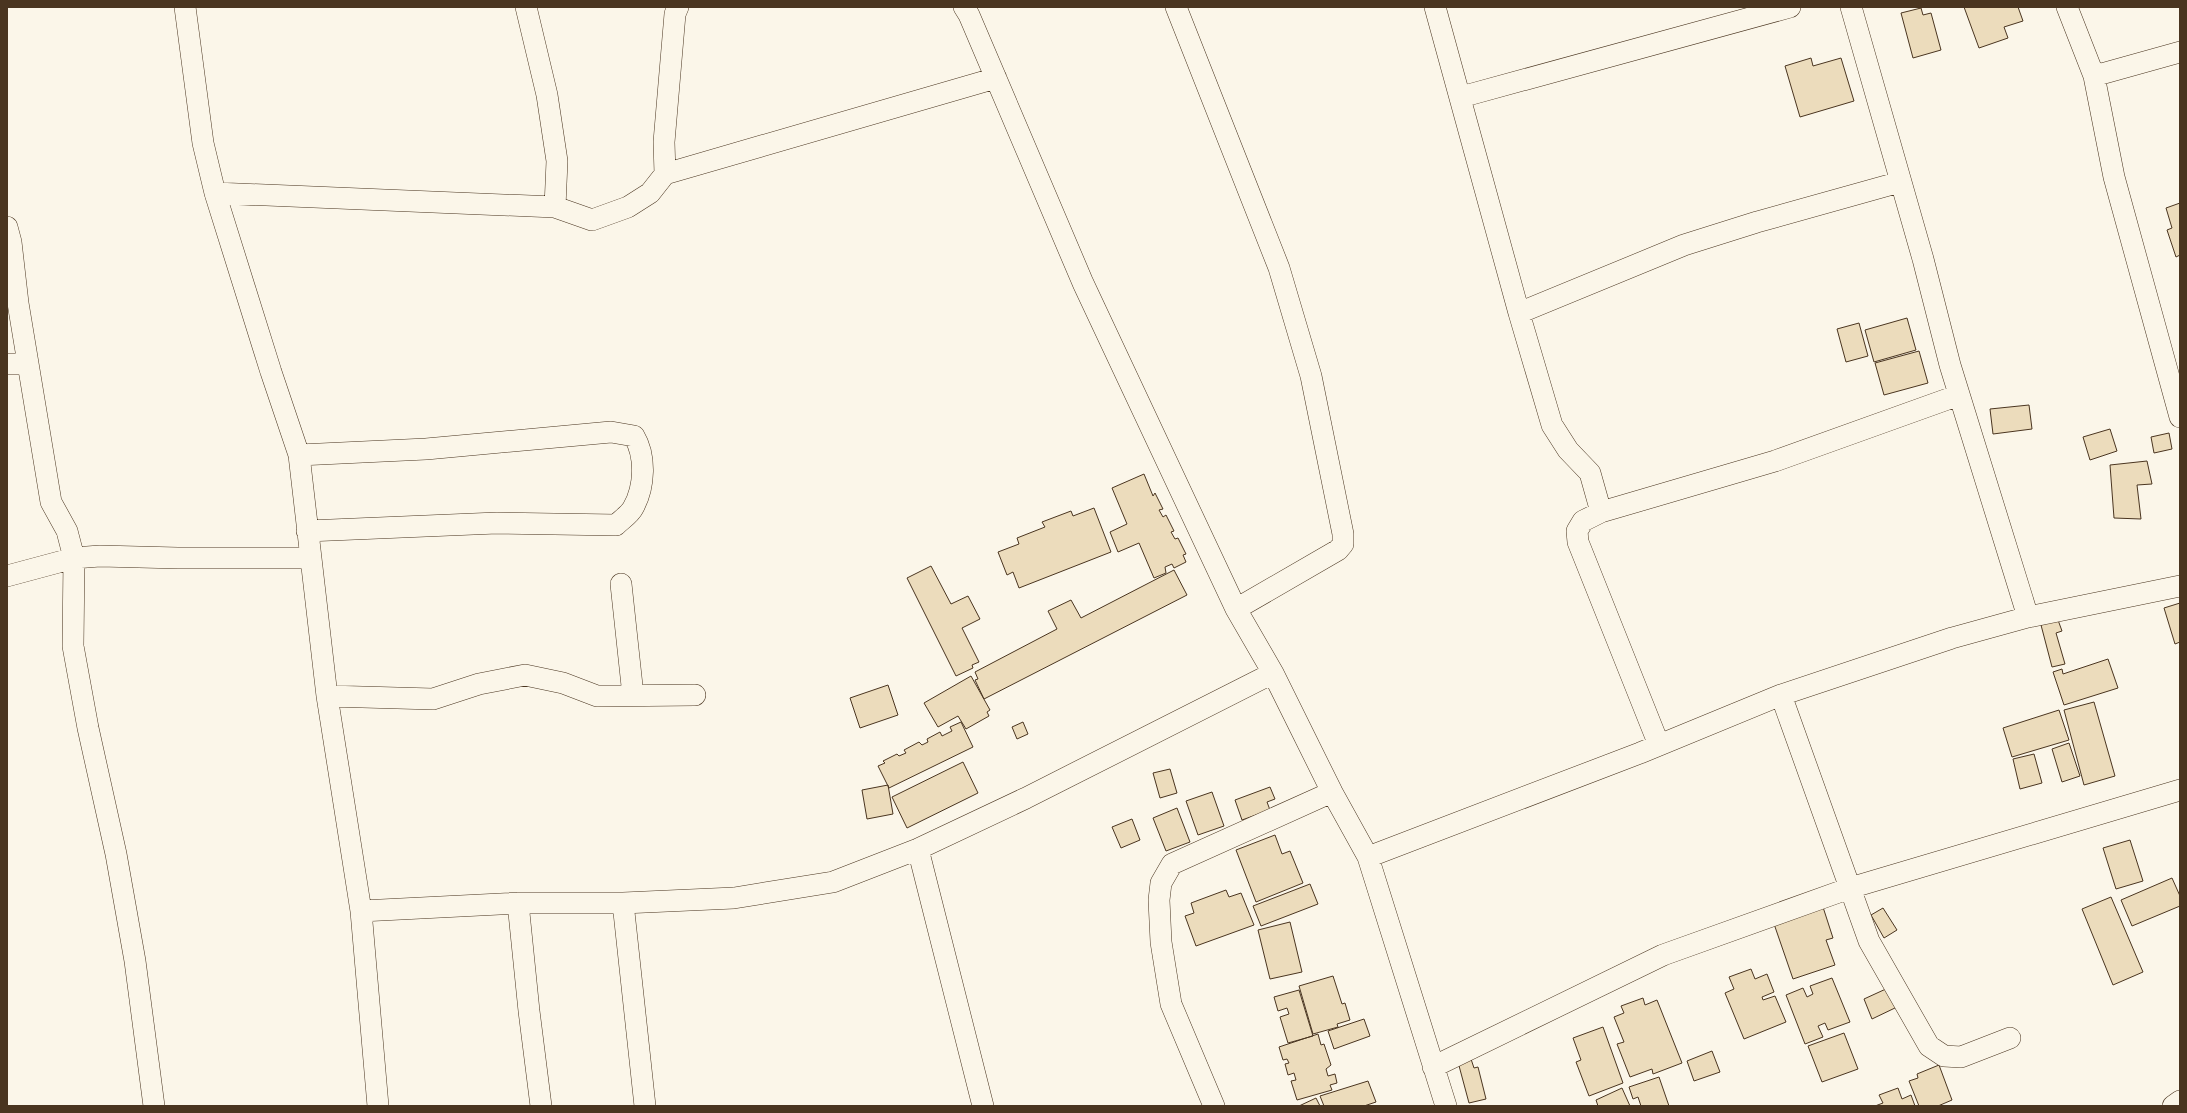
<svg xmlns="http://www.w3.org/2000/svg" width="2187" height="1113" font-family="'Archivo Narrow',sans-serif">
	<rect width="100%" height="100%" fill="#fbf6e9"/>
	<path fill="#ecdcbc" stroke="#4a3520" d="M1964 7H2018L2023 21 2004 27 2008 38 1979 48Z
		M1921 8 1923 15 1931 13 1941 50 1913 58 1901 13Z
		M1811 58 1813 66 1841 58 1854 101 1800 117 1785 66Z
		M2180 203V255L2176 257 2167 230 2172 228 2166 208Z
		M1907 318 1916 350 1874 362 1865 330Z
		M1859 323 1868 356 1846 362 1837 329Z
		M1919 351 1928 383 1884 395 1875 363Z
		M2029 405 2032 429 1993 434 1990 409Z
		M2110 429 2117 451 2090 460 2083 437Z
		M2169 433 2172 449 2154 453 2151 437Z
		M2147 461 2152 484 2137 485 2141 519 2114 518 2110 465Z
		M1144 474 1153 496 1155 493 1163 509 1159 510 1163 517 1166 515 1174 531 1171 532 1175 539 1178 538 1186 554 1183 555 1186 562 1174 568 1172 564 1165 567 1166 573 1154 578 1139 543 1118 552 1110 532 1127 524 1112 488Z
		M1094 508 1111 552 1019 588 1013 572 1007 575 998 552 1019 544 1017 538 1045 527 1042 522 1071 511 1073 516Z
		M931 566 951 604 968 596 980 619 962 628 979 662 972 665 973 668 956 676 907 578Z
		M1174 570 1187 595 984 699 975 680 978 679 975 672 1057 629 1048 611 1071 600 1081 618Z
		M2180 603V642L2175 644 2164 608Z
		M2058 620 2062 631 2056 633 2065 664 2052 667 2041 625Z
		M2108 659 2118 688 2064 705 2053 672 2062 669 2063 674Z
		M971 676 990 710 987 712 989 716 966 729 958 716 938 727 924 703Z
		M888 685 898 715 860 728 850 698Z
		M2094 702 2115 776 2084 785 2064 710Z
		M2059 710 2069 740 2012 757 2003 728Z
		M961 722 973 747 889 788 878 766 885 763 883 761 897 754 899 756 906 753 904 750 919 742 922 745 928 742 927 739 940 732 942 736 952 731 950 727Z
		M1023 722 1028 734 1017 739 1012 727Z
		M2069 743 2080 776 2062 782 2052 749Z
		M2034 754 2042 783 2020 789 2013 759Z
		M963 762 978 793 907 828 892 797Z
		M1170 769 1177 793 1160 798 1153 773Z
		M888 785 893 814 867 819 862 790Z
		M1270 787 1275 799 1267 802 1270 810 1242 820 1235 800Z
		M1212 792 1224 826 1198 835 1186 801Z
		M1177 808 1190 842 1166 851 1153 818Z
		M1132 819 1140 840 1121 848 1112 827Z
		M1275 835 1282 854 1290 851 1303 883 1256 902 1236 850Z
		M2130 840 2143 881 2116 889 2103 848Z
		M2172 878 2180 896V906L2132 926 2121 900Z
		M1310 884 1318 904 1261 926 1253 906Z
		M1226 890 1229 897 1241 893 1254 925 1196 946 1185 916 1194 913 1191 903Z
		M2111 897 2143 972 2113 985 2082 909Z
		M1822 904 1833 938 1826 940 1835 965 1793 979 1773 921Z
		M1883 908 1897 930 1884 938 1871 915Z
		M1290 922 1302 972 1270 979 1258 930Z
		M1751 969 1755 979 1767 974 1774 992 1762 997 1763 1000 1775 996 1786 1022 1744 1039 1725 993 1734 989 1729 977Z
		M1333 976 1342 1004 1345 1003 1350 1020 1337 1024 1338 1027 1313 1034 1299 986Z
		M1832 978 1850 1022 1828 1030 1825 1023 1818 1026 1823 1037 1805 1044 1786 995 1803 988 1807 997 1813 994 1810 986Z
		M1888 988 1897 1007 1872 1019 1864 999Z
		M1299 990 1313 1036 1288 1043 1280 1017 1289 1014 1287 1008 1278 1011 1274 997Z
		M1643 998 1645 1005 1657 1000 1682 1063 1653 1074 1652 1069 1630 1077 1617 1044 1624 1042 1614 1017 1624 1013 1621 1006Z
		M1364 1019 1370 1036 1334 1049 1328 1031Z
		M1603 1027 1623 1083 1589 1096 1576 1062 1581 1060 1573 1038Z
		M1844 1033 1858 1069 1822 1082 1808 1046Z
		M1318 1034 1321 1045 1324 1044 1331 1065 1326 1069 1328 1076 1335 1074 1337 1083 1330 1085 1332 1090 1297 1100 1291 1081 1296 1080 1294 1073 1288 1075 1285 1064 1289 1063 1287 1059 1283 1060 1279 1047Z
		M1712 1051 1720 1072 1694 1081 1687 1061Z
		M1471 1059 1474 1068 1478 1067 1486 1099 1469 1103 1458 1062Z
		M1939 1065 1952 1100 1938 1106H1919L1909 1081 1918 1078 1917 1074Z
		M1659 1077 1669 1106H1641L1638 1097 1633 1099 1629 1087Z
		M1368 1081 1376 1102 1364 1106H1324L1320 1096Z
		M1622 1088 1630 1106H1598L1596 1100Z
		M1898 1088 1902 1099 1911 1095 1915 1106H1875L1883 1103 1879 1095Z
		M1316 1098 1320 1106H1299Z"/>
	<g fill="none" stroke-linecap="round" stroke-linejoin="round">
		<defs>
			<path id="minor" d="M185 7 203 143 215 193 271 372 299 455 327 696 361 911 378 1106
				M526 7 547 95 557 161 555 207
				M964 7 969 15 1083 283 1236 609 1273 673 1332 792 1368 857 1446 1106
				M1176 7 1279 268 1311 376 1343 534V544L1338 550 1236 609
				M1435 7 1519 313
				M1851 7 1923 259 1950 365 2028 617
				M2067 7 2094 76 2114 177 2180 417
				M2094 76 2180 52
				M1461 97 1790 7
				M665 174 996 78
				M215 193 555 207 592 220 628 207 650 193 665 174 664 142 675 14 678 7
				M7 227 11 242 18 303 51 502 67 531 74 558 100 556 178 558H310
				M7 364H28
				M299 455 426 449 611 432 634 436C646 456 645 487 633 508 630 514 621 520 616 525L497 523 307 531
				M1601 512 1590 473 1568 450 1552 425 1519 313 1684 245 1757 222 1900 182
				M7 576 74 558 73 646 88 728 116 854 135 961 154 1106
				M621 584 633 695
				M1781 695 1869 941 1929 1046 1944 1056 1961 1057 2010 1038
				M327 696 433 699 479 684 525 675 563 683 597 696 695 695
				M1659 745 1578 542 1577 531 1583 521 1601 512 1775 461 1959 395
				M918 849 983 1106
				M1368 857 1640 753 1781 695 1952 638 2028 617 2180 586
				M518 903 529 1011 541 1106
				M623 903 645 1106
				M361 911 518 903H623L734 898 833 882 918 849 1026 798 1273 673
				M1433 1067 1663 955 1850 888 2180 790
				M1214 1106 1171 1004 1161 942 1159 900 1161 883 1172 864 1332 792
				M2173 1106 2180 1101"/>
		</defs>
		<use href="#minor" stroke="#4a3520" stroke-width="22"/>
		<use href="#minor" stroke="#fbf6e9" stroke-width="21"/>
	</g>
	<rect width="2187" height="1113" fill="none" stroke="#4a3520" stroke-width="16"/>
</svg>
